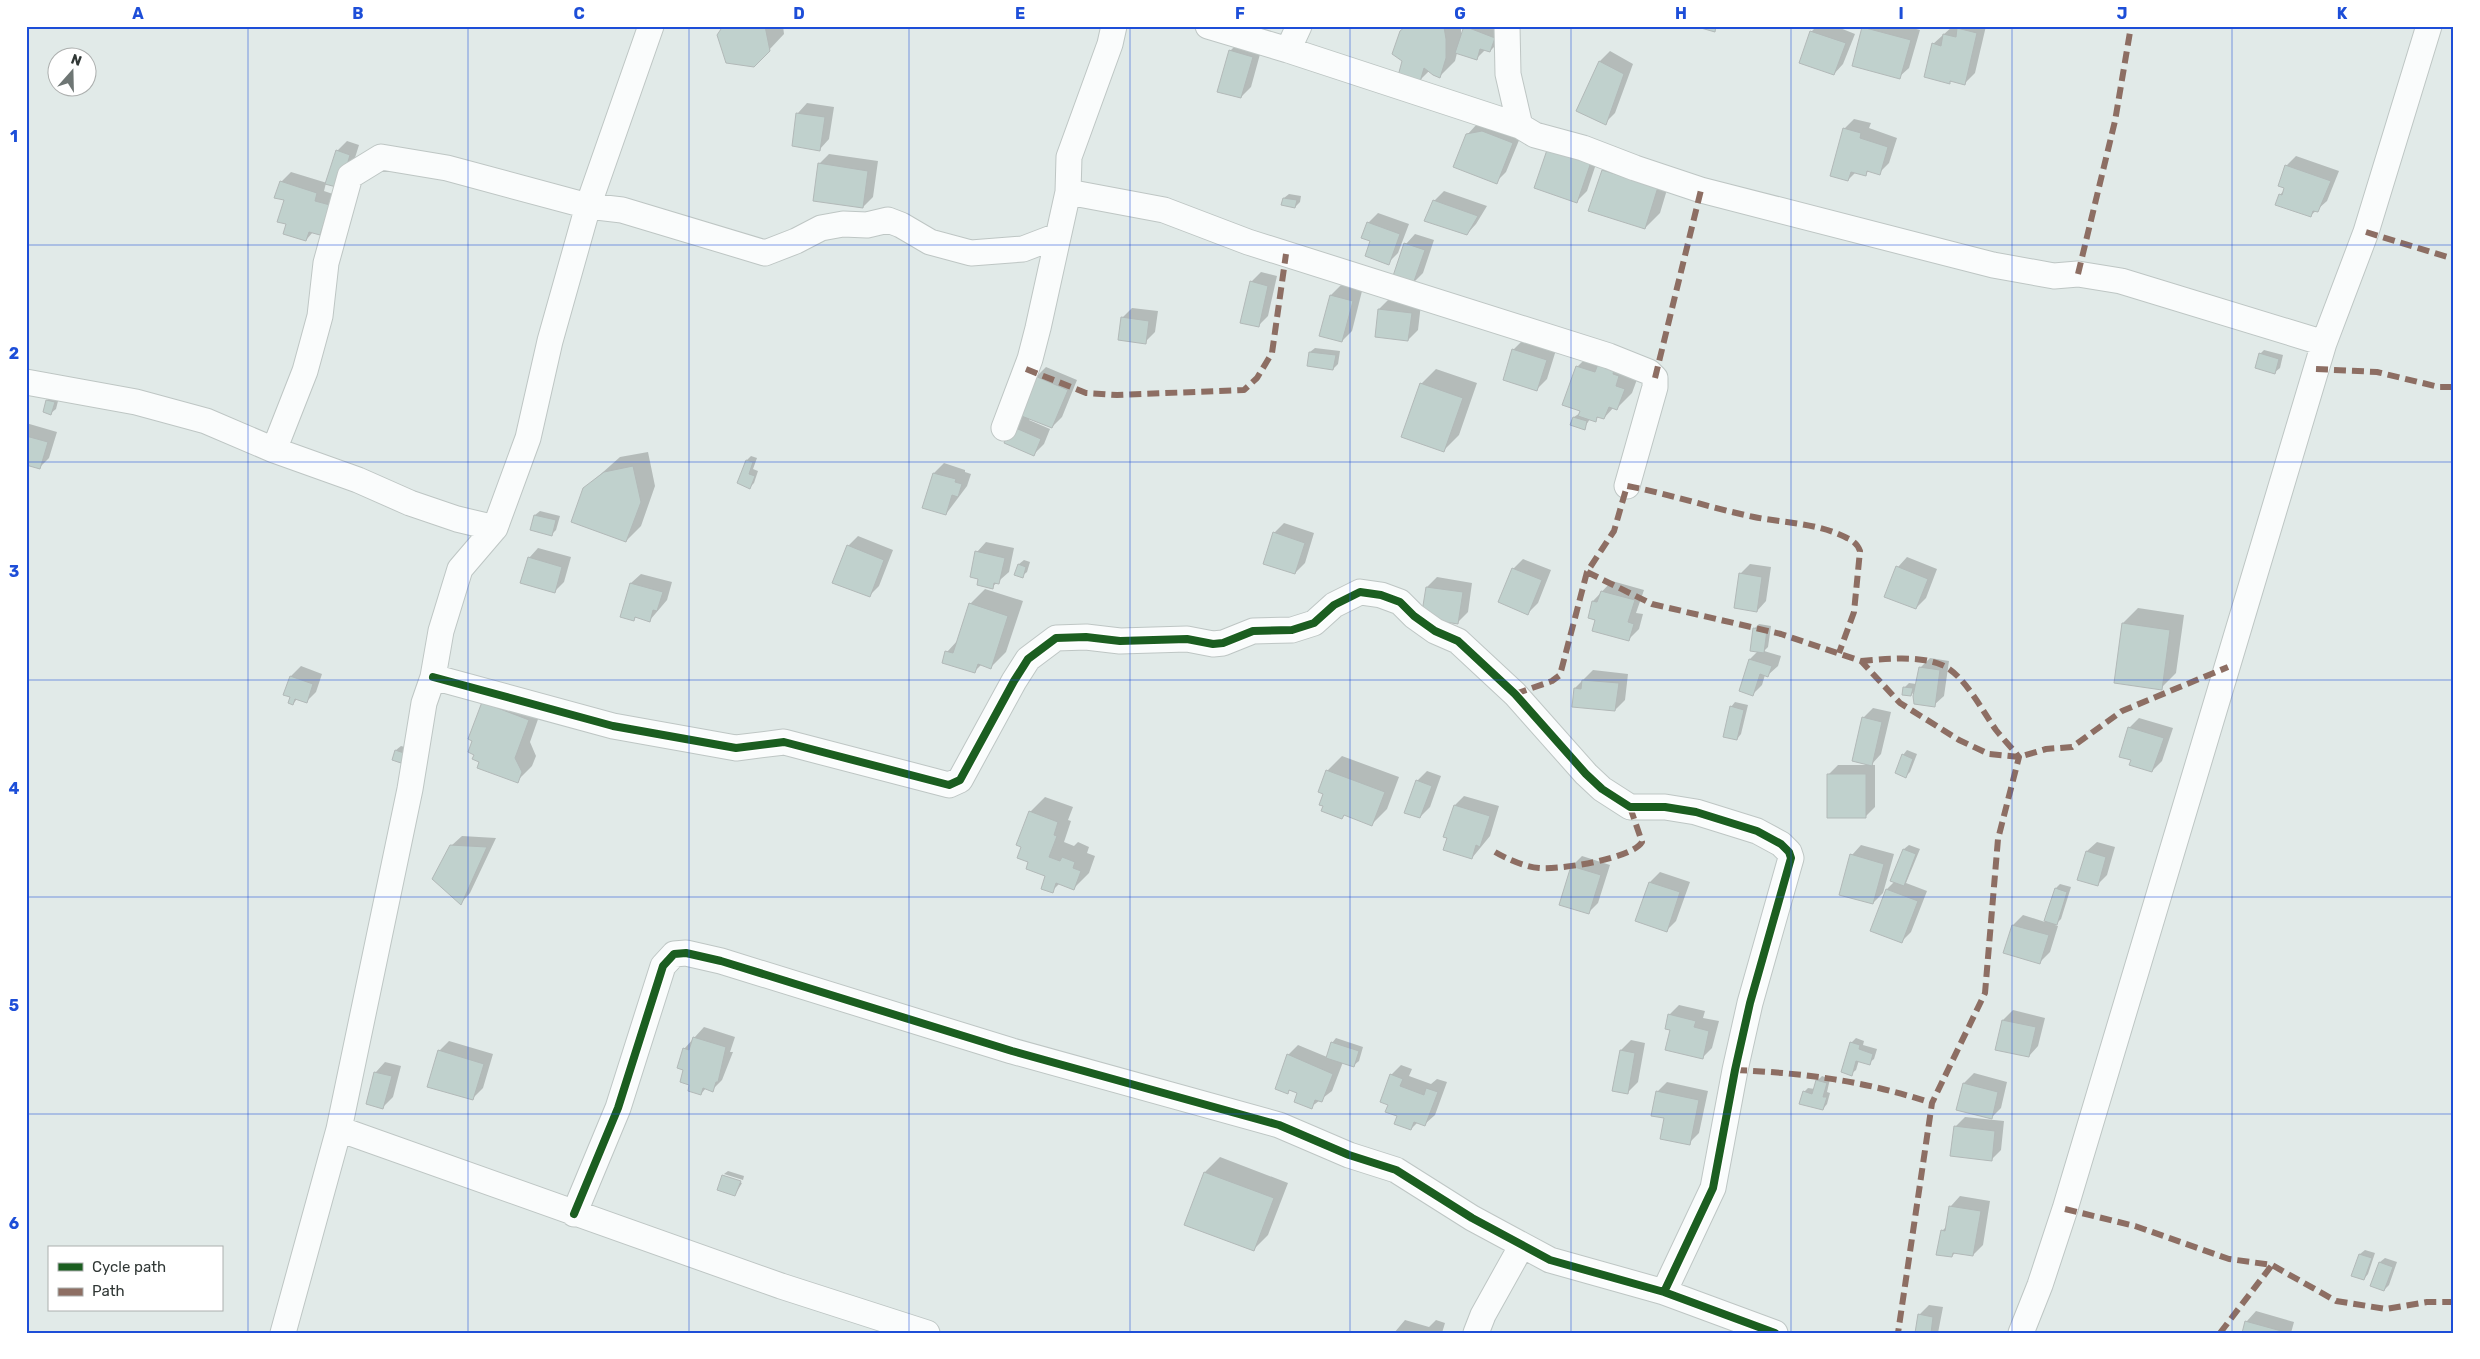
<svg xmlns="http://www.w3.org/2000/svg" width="2480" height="1359" font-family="Rubik,sans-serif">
	<rect width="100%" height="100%" fill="#e1eae8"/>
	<path fill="#0003" d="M725 26H783L784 34 769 50Z
		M1407 26H1461V40L1466 26H1500V41L1490 51 1486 49 1476 59 1457 53 1455 61 1440 76 1429 71 1420 80 1404 61Z
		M1817 26H1835L1855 34 1843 64 1834 74 1800 62 1812 31Z
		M1865 26H1905L1920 30 1909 68 1899 77 1863 28Z
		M1953 26H1986L1975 73 1965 83 1952 80 1949 83 1933 44Z
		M1240 41 1262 47 1251 87 1241 97 1230 51Z
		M1610 51 1633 64 1615 113 1605 123 1577 110 1600 61Z
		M807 103 834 107 829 139 820 149 793 145 798 113Z
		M1854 119 1871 123 1869 128 1897 138 1889 163 1879 173 1869 170 1865 175 1856 172 1848 180 1845 128Z
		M1477 124 1522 133 1506 172 1496 182 1467 135Z
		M1559 138 1600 152 1587 191 1577 201Z
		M347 141 359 145 349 177 326 183 324 191 339 196 330 224 320 234 313 232 306 240 287 223 281 182 291 172 327 183 337 151Z
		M829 154 878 161 873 197 863 207 819 164Z
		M1618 155 1672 173 1660 213 1645 228 1603 170Z
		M2296 156 2339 171 2327 201 2310 216 2280 195 2285 189 2286 166Z
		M1444 191 1487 206 1476 224 1467 234 1434 201Z
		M1289 194 1301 196 1300 202 1295 207 1284 198Z
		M1378 213 1409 224 1398 253 1388 263 1372 241 1368 223Z
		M1415 234 1434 240 1423 273 1413 283 1406 244Z
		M1261 272 1277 276 1268 316 1258 326 1251 282Z
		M1341 285 1362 291 1352 331 1342 341 1321 335 1331 295Z
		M1389 299 1421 304 1418 330 1408 340 1379 309Z
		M1132 308 1158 311 1155 332 1145 342 1122 318Z
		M1523 340 1556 350 1547 379 1537 389 1513 350Z
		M1315 348 1340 351 1338 364 1333 369 1310 352Z
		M2264 350 2283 355 2280 368 2275 372 2260 354Z
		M1592 352 1639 374 1632 393 1617 408 1614 407 1604 418 1599 416 1595 420 1590 419 1584 428 1574 417 1580 413 1577 367Z
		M1046 367 1077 380 1062 417 1052 427 1030 418 1029 420 1050 429 1044 444 1034 454 1012 427 1023 415 1036 377Z
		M1436 369 1477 383 1459 435 1444 450 1421 384Z
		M52 396 59 397 56 409 51 413 47 400Z
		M26 423 57 432 49 458 39 468 26 464Z
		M648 452 655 486 641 526 626 541 584 489 620 457Z
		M751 456 757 458 753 469 758 471 754 483 750 487 747 460Z
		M944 463 965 470V472L971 474 967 486 946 514 934 473Z
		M540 511 560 516 556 530 552 534 535 515Z
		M1284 523 1314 533 1305 563 1295 573 1274 533Z
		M858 536 893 550 879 586 869 596 848 546Z
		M986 542 1014 548 1009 572 992 587 977 552Z
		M538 548 571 557 564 582 554 592 529 558Z
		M1907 557 1937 569 1926 598 1916 608 1898 567Z
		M1523 559 1551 570 1538 603 1528 613 1513 569Z
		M1024 560 1030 562 1027 572 1022 576 1016 574 1019 564Z
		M1750 564 1771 567 1766 601 1757 611 1740 574Z
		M641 574 672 582 667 600 650 620 636 617 633 620 631 583Z
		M1437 577 1472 583 1468 612 1458 622 1427 587Z
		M1612 581 1644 590 1636 613 1643 614 1639 629 1629 639 1589 617 1593 601Z
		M985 589 1023 601 1006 652 991 667 982 664 974 672 947 652 958 640 970 604Z
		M2138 608 2184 615 2176 673 2161 688 2123 623Z
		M1759 624 1771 626 1768 647 1764 651 1781 656 1778 666 1768 675H1765L1762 685 1752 695 1740 690 1750 659 1758 651 1755 628Z
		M1930 658 1949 661 1944 696 1934 705 1915 691 1911 695 1904 688 1909 683 1916 684 1920 668Z
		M301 666 322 674 316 692 306 702 297 699 293 704 291 676Z
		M1593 670 1628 674 1625 700 1615 710 1575 688Z
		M1735 702 1748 705 1741 734 1737 739 1731 707Z
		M483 703 543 705 530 742 536 756 532 766 517 781 480 761Z
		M1873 708 1891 712 1881 754 1871 765H1875V807L1865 817 1828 775 1838 765H1868L1864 717Z
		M2139 718 2173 728 2162 761 2152 771 2129 728Z
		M401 746 408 748 405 757 401 761 394 759 396 750Z
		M1907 750 1917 754 1910 772 1906 776 1903 755Z
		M1342 756 1399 777 1387 809 1372 824 1345 814 1342 818 1325 793 1327 771Z
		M1427 771 1441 776 1430 807 1420 817 1417 781Z
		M1464 796 1499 806 1490 836 1472 858 1455 805Z
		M1045 797 1073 807 1068 820 1071 821 1064 842 1074 846 1078 842 1089 847 1087 853 1095 856 1089 873 1074 888 1060 883 1052 891 1047 875 1030 862V812Z
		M462 836 496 838 470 893 461 903 451 846Z
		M2097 842 2115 847 2107 875 2097 885 2087 851Z
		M1861 845 1894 854 1883 893 1873 903 1852 855Z
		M1909 845 1920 849 1906 883 1927 891 1911 932 1901 942 1887 889 1895 881 1904 849Z
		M1582 856 1610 865 1598 903 1588 913 1572 866Z
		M1660 872 1690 882 1676 921 1666 931 1637 920 1650 882Z
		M2060 884 2071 887 2061 919 2055 925 2058 926 2050 952 2040 962 2013 925 2023 915 2045 922 2056 888Z
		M1679 1005 1705 1011 1703 1018 1719 1021 1712 1048 1702 1058 1671 1030 1669 1015Z
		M2013 1010 2045 1018 2038 1046 2029 1056 2003 1020Z
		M704 1027 735 1037 730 1052H733L722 1080 712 1090 706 1088 701 1094 691 1084 685 1069 684 1049Z
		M1336 1038 1363 1047 1359 1061 1354 1065 1343 1062 1332 1091 1311 1107 1299 1092 1291 1089 1288 1092V1055L1298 1045 1327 1057 1332 1043Z
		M1856 1038 1864 1041 1863 1045 1877 1049 1874 1059 1869 1063 1859 1060 1856 1070 1851 1074V1043Z
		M1631 1040 1645 1043 1638 1082 1628 1092 1621 1050Z
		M449 1041 493 1054 483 1088 473 1098 439 1051Z
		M385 1062 401 1066 393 1097 383 1107 367 1103 376 1072Z
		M1401 1065 1412 1069 1409 1076 1431 1084 1437 1079 1447 1082 1435 1115 1425 1124 1418 1122 1411 1129 1399 1115 1391 1075Z
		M1974 1073 2007 1082 2001 1108 1991 1118 1958 1109 1964 1083Z
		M1822 1076 1830 1079 1827 1092 1830 1093 1827 1104 1823 1109 1804 1092 1808 1088 1815 1089 1817 1081Z
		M1667 1082 1708 1091 1699 1133 1689 1143 1665 1117 1657 1092Z
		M1965 1117 2004 1121 2001 1150 1991 1160 1955 1127Z
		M1220 1157 1288 1183 1268 1235 1253 1250 1186 1224 1205 1172Z
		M728 1171 744 1176 743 1180 724 1174Z
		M723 1175 742 1183 735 1195Z
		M1960 1196 1990 1201 1983 1245 1973 1255 1956 1252 1952 1256 1942 1231 1947 1226 1951 1206Z
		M2365 1250 2375 1253 2368 1274 2364 1279 2353 1275 2360 1254Z
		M2385 1258 2397 1262 2389 1285 2384 1290 2372 1285 2380 1262Z
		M1929 1305 1943 1307 1938 1333H1916L1920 1314Z
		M2256 1311 2294 1322 2291 1333H2243L2247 1321Z
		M1405 1320 1429 1327 1436 1320 1445 1323 1442 1333H1394Z"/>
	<path fill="#c0d1cd" stroke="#b2b9b8" d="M723 26H765L770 51 754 67 726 63 717 35Z
		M1406 26 1444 27 1446 39V58L1440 78 1433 75 1424 68 1420 82 1398 76 1402 61 1392 54 1400 31Z
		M1464 26 1495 38 1490 52 1480 49 1477 60 1455 53Z
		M1701 26H1716L1715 32 1701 28Z
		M1862 27 1911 40 1900 79 1852 66Z
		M1957 28 1977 33 1965 85 1950 81V84L1924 77 1932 43 1941 46 1943 34 1956 37Z
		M1810 31 1846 43 1834 75 1799 63Z
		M1229 50 1253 57 1241 98 1217 92Z
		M1599 61 1624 74 1606 125 1576 111Z
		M796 113 825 117 820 151 792 146Z
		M1843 128 1861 133 1860 138 1888 147 1880 175 1867 171 1866 176 1851 172 1848 181 1830 176Z
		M1482 131 1513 143 1497 184 1453 167 1466 134Z
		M1548 147 1591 162 1577 203 1534 188Z
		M336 150 350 155 340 188 325 184Z
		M818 163 868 171 863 208 813 201Z
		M2285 165 2331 181 2318 212 2313 211 2311 217 2275 205 2279 194 2282 195 2284 188 2278 186Z
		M1602 170 1658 187 1645 229 1588 211Z
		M280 181 317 193 315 201 330 205 320 235 309 232 306 241 283 234 286 224 277 222 284 200 274 198Z
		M1283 198 1297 200 1295 208 1281 205Z
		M1433 200 1478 216 1467 235 1424 221Z
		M1367 222 1400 234 1389 265 1365 256 1370 241 1361 238Z
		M1404 243 1425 250 1413 284 1393 276Z
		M1250 281 1268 286 1259 327 1240 323Z
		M1330 295 1353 301 1342 342 1319 336Z
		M1378 309 1412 313 1408 341 1375 337Z
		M1121 317 1149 321 1146 344 1118 340Z
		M1512 349 1547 360 1537 391 1503 380Z
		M1309 352 1336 355 1333 370 1307 366Z
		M2259 353 2279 359 2275 374 2255 368Z
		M1598 364 1614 370 1613 374 1619 376 1616 386 1625 389 1617 410 1609 407 1604 419 1597 417 1596 422 1578 416 1580 411 1562 405 1576 366 1595 372Z
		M1035 376 1068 390 1052 428 1019 415Z
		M1420 383 1463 398 1444 452 1401 437Z
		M46 400 55 402 51 415 43 412Z
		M1573 417 1587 421 1585 430 1570 425Z
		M1011 426 1041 439 1034 456 1004 443Z
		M26 436 48 442 40 469 26 465Z
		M746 460 753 462 749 474 755 476 750 489 737 483Z
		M633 466 641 502 626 542 571 522 583 488 604 472Z
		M933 473 956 479 955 482 962 484 958 497 952 495 946 515 922 508Z
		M534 515 556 520 552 536 530 530Z
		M1273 532 1305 543 1295 574 1263 564Z
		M847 545 884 560 870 597 832 583Z
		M975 551 1005 558 999 584 994 583 993 589 977 585 978 579 970 577Z
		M528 557 562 567 555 593 520 583Z
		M1018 564 1026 567 1023 578 1014 575Z
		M1896 566 1928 579 1916 609 1884 597Z
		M1512 568 1542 580 1528 615 1498 602Z
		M1739 573 1762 577 1757 612 1734 608Z
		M630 583 663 592 657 611 653 610 650 622 635 617 634 621 620 617Z
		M1426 587 1463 592 1458 624 1421 618Z
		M1601 591 1635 600 1628 622 1634 624 1629 641 1592 631 1595 620 1588 618 1592 601 1597 602Z
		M969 603 1008 616 991 669 978 664 975 673 942 663 945 651 953 653Z
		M2122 623 2170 630 2162 690 2114 683Z
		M1753 628 1767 630 1764 653 1750 651Z
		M1749 659 1772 666 1768 677 1760 674 1753 696 1739 691Z
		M1919 667 1940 670 1935 707 1914 704 1913 696Z
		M290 676 313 684 307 703 295 699 293 705 288 703 290 697 283 695Z
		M1582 680 1619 683 1615 711 1572 707 1574 688 1581 689Z
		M1903 687 1913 688 1911 696 1902 695Z
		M482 702 529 720 515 758 522 772 518 783 477 768 479 762 472 759 474 755 468 752 472 741 468 739Z
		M1730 706 1744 710 1737 740 1723 737Z
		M1862 717 1882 722 1872 766 1852 761Z
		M2128 727 2164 738 2152 772 2129 765 2131 760 2119 757Z
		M395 750 404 753 401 763 392 760Z
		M1902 754 1913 759 1906 778 1895 773Z
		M1326 770 1385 792 1372 826 1344 815 1342 819 1321 811 1323 806 1319 805 1323 794 1318 792Z
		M1827 774H1866V818H1827Z
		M1416 780 1432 786 1420 818 1404 813Z
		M1454 805 1490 816 1480 847 1476 845 1472 859 1443 850 1447 838 1443 837Z
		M1029 811 1058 822 1054 835 1057 836 1049 857 1060 861 1062 857 1075 862 1073 868 1081 871 1074 890 1056 883 1053 893 1041 889 1045 876 1026 869 1028 862 1017 858 1021 847 1016 845Z
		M450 845 487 847 461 905 432 879Z
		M1903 849 1916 854 1904 886 1890 881Z
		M2086 851 2106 857 2098 886 2077 880Z
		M1850 854 1884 864 1873 904 1839 895Z
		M1571 866 1601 875 1589 914 1559 905Z
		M1649 882 1680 892 1667 932 1635 921Z
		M2055 888 2067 892 2057 925 2044 921Z
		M1886 889 1918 901 1902 943 1870 931Z
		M2012 925 2049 935 2040 964 2003 953Z
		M1668 1014 1696 1021 1694 1027 1709 1031 1703 1059 1665 1050 1670 1030 1665 1029Z
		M2002 1020 2036 1027 2029 1057 1995 1050Z
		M693 1037 726 1047 718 1082H716L713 1092 703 1088 701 1095 688 1091 689 1085 680 1082 683 1070 677 1068 683 1048 689 1050Z
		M1331 1042 1359 1051 1354 1067 1326 1058Z
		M1850 1042 1860 1045 1859 1049 1873 1054 1870 1065 1856 1061 1852 1076 1841 1072Z
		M438 1050 484 1064 473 1100 427 1087Z
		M1620 1050 1635 1053 1628 1094 1612 1091Z
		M1287 1054 1333 1074 1322 1102 1315 1100 1312 1109 1294 1102 1297 1093 1289 1090 1288 1094 1275 1089Z
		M374 1072 392 1076 383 1109 366 1104Z
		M1390 1074 1403 1079 1400 1086 1424 1095 1426 1088 1438 1092 1425 1126 1414 1122 1411 1130 1394 1124 1397 1116 1385 1112 1388 1105 1380 1102Z
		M1816 1080 1827 1083 1823 1097H1827L1823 1110 1799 1104 1803 1091 1812 1094Z
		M1963 1083 1998 1092 1992 1119 1956 1110Z
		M1656 1091 1699 1100 1690 1145 1660 1139 1664 1118 1651 1116Z
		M1954 1126 1995 1131 1992 1161 1950 1156Z
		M1204 1172 1274 1198 1254 1251 1184 1225Z
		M722 1175 741 1181 735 1196 717 1190Z
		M1949 1206 1981 1211 1973 1256 1953 1253 1952 1257 1936 1255 1941 1230 1945 1231Z
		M2359 1254 2372 1258 2364 1280 2351 1276Z
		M2379 1262 2393 1267 2384 1291 2370 1286Z
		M1918 1314 1933 1317 1931 1333H1915Z
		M2245 1321 2285 1332V1333H2242Z"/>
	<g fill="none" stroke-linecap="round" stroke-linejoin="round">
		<defs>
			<path id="street" d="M1208 26 1288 50 1520 126 1535 135 1583 148 1635 168 1701 190 1993 265 2054 276 2078 274 2121 281 2324 343
				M1507 26 1508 74 1520 126
				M1288 50 1299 26
				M1068 192 1164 210 1248 242 1609 356 1649 372 1655 378V387L1627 486
				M26 382 136 402 206 421 274 450 358 480 410 503 457 519 495 528
				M1004 428 1030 359 1038 328 1068 192 1069 157 1110 44 1114 26
				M274 450 305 371 320 316 326 263 350 176 381 157 447 168 588 206 622 210 765 253 796 241 821 228 843 224 867 225 888 220 901 225 930 242 971 253 1023 249 1057 236
				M433 677 613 726 736 748 784 742 949 785 960 780 1014 681 1028 659 1056 638 1086 637 1120 641 1187 639 1213 644 1223 643 1253 631 1292 630 1314 623 1334 605 1360 592 1381 595 1400 602 1414 616 1435 631 1458 641 1515 694 1586 774 1602 789 1630 807H1665L1696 812 1757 831 1781 844 1789 852 1791 858 1750 1003 1735 1070 1713 1188 1664 1292
				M339 1129 781 1286 927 1333
				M574 1214 618 1108 663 966 674 954 686 953 721 961 1012 1051 1279 1125 1349 1155 1396 1170 1472 1218 1550 1260 1664 1292 1775 1333
				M283 1333 339 1129 410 789 424 703 433 677 441 631 460 569 495 528 528 438 550 341 588 206 651 26
				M1476 1333 1483 1315 1522 1245
				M2021 1333 2040 1285 2065 1209 2324 343 2366 232 2429 26"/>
		</defs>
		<use href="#street" stroke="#bec6c4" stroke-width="27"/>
		<use href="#street" stroke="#fafcfc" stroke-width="25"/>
		<path stroke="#8d6e63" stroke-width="6" stroke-dasharray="12 6" stroke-linecap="butt" d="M2366 232 2454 259
			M2078 274 2115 121 2131 26
			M1026 369 1086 393 1117 395 1244 390 1257 378 1272 353 1286 254
			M2316 369 2377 372 2439 387H2454
			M1655 378 1701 190
			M1587 572 1652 604 1781 634 1861 661 1900 703 1959 740 1989 754 2019 757 2046 749 2072 747 2122 711 2228 667
			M1861 661C1886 659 1918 655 1942 665 1964 674 1983 712 1996 730 2003 739 2012 748 2019 757L1998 839 1985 993 1932 1103 1898 1333
			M1515 694 1552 681 1560 675 1587 572 1614 531 1627 486C1670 494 1711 508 1754 517 1784 523 1819 523 1847 538 1854 541 1858 545 1860 551L1854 612 1839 653
			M1495 852C1507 859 1525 867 1539 868 1558 870 1632 859 1642 842L1630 807
			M1735 1070C1805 1073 1865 1081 1932 1103
			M2065 1209 2135 1226 2229 1259 2272 1265 2336 1301 2386 1309 2427 1302H2454
			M2220 1333 2272 1265"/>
		<defs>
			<path id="cycleway" d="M433 677 613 726 736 748 784 742 949 785 960 780 1014 681 1028 659 1056 638 1086 637 1120 641 1187 639 1213 644 1223 643 1253 631 1292 630 1314 623 1334 605 1360 592 1381 595 1400 602 1414 616 1435 631 1458 641 1515 694 1586 774 1602 789 1630 807H1665L1696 812 1757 831 1781 844 1789 852 1791 858 1750 1003 1735 1070 1713 1188 1664 1292
				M574 1214 618 1108 663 966 674 954 686 953 721 961 1012 1051 1279 1125 1349 1155 1396 1170 1472 1218 1550 1260 1664 1292 1775 1333"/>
		</defs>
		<use href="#cycleway" stroke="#fff" stroke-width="11"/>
		<use href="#cycleway" stroke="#1b5e20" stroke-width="8"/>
	</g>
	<path fill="none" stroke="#1d4ed8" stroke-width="1" stroke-opacity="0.55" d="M248 26V1333M468 26V1333M689 26V1333M909 26V1333M1130 26V1333M1350 26V1333M1571 26V1333M1791 26V1333M2012 26V1333M2232 26V1333M26 245H2454M26 462H2454M26 680H2454M26 897H2454M26 1114H2454"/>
	<rect width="2480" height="1359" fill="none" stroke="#ffffff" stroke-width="55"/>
	<rect x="48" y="1246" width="175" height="65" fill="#ffffff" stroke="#acafae"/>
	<rect x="58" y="1263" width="25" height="8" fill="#1b5e20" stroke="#acafae"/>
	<text x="92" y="1272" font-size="15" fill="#303735">Cycle path</text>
	<rect x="58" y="1288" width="25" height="8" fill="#8d6e63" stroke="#acafae"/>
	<text x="92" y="1296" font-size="15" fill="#303735">Path</text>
	<g transform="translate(72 72) rotate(20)"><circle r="24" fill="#ffffff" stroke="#acafae"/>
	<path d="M0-4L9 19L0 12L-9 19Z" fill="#6e7674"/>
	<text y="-8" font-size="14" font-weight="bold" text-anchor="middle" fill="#303735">N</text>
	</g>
	<rect x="28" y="28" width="2424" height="1304" fill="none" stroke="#1d4ed8" stroke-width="2"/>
	<g font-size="16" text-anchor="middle" font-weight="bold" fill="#1d4ed8">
		<text x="138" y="19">A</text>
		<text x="358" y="19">B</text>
		<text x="579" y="19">C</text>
		<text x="799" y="19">D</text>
		<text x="1020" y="19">E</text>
		<text x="1240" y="19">F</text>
		<text x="1460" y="19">G</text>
		<text x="1681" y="19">H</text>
		<text x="1901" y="19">I</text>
		<text x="2122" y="19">J</text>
		<text x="2342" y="19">K</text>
		<text x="14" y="142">1</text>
		<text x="14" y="359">2</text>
		<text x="14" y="577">3</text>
		<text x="14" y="794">4</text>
		<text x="14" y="1011">5</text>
		<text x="14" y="1229">6</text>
	</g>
</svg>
